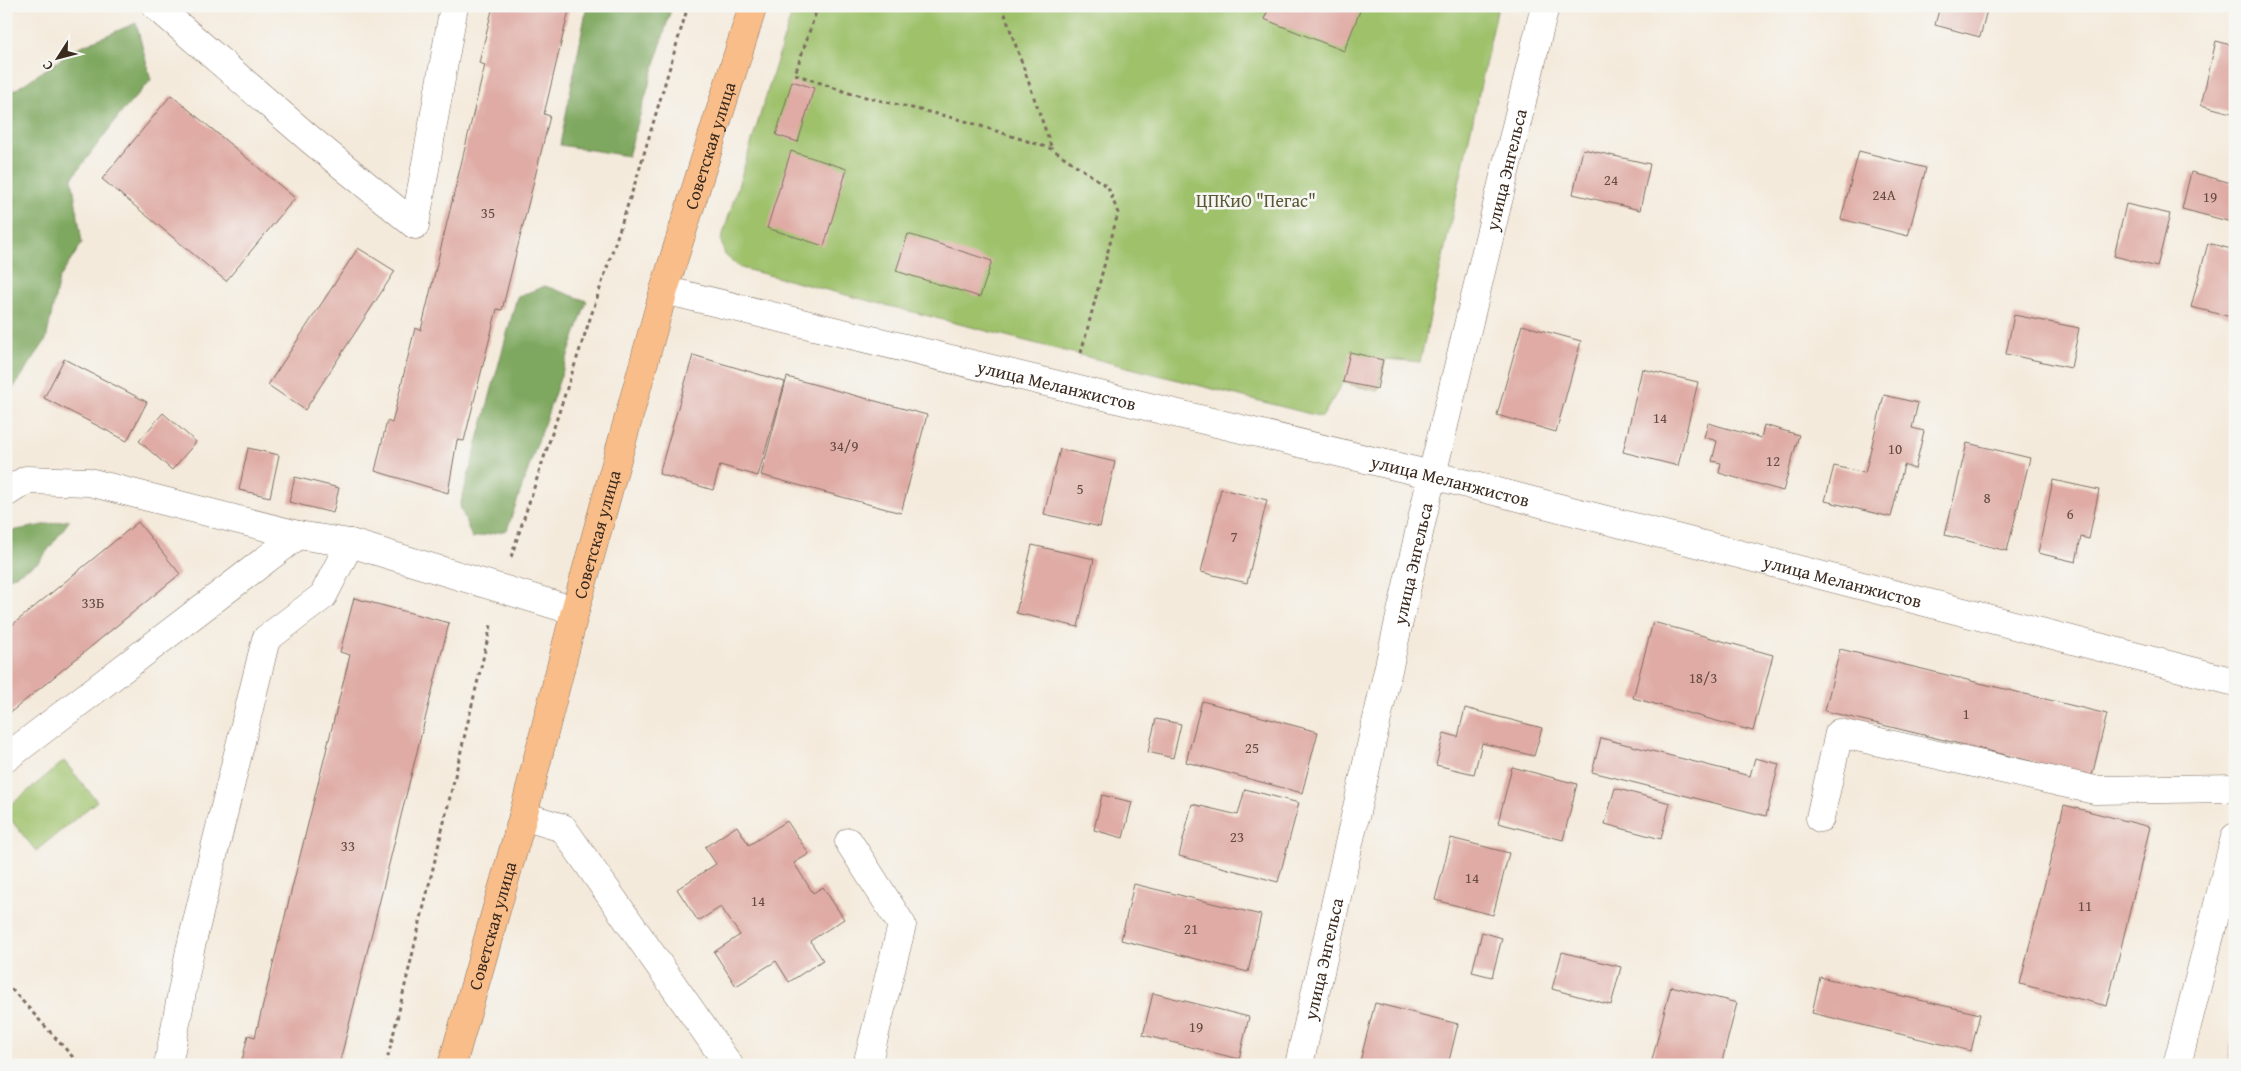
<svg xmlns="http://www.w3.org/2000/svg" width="2241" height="1071" font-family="'Gentium Book Plus',serif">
	<rect width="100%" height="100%" fill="#f6f6f2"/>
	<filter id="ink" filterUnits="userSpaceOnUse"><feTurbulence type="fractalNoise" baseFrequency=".02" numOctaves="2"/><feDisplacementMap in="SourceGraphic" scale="10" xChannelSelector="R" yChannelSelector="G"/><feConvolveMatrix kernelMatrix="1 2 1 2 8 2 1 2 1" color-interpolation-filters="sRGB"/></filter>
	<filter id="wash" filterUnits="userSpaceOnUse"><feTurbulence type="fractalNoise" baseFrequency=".0096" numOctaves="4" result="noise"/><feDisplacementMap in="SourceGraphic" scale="20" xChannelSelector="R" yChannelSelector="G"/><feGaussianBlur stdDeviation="1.12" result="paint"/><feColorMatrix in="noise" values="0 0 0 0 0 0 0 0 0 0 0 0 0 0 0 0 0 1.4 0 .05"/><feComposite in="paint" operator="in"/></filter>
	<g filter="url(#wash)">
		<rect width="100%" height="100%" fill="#f4eadb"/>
		<path fill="#d2bfbf" d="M2235 1027V1065H2226Z"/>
		<path fill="#9ec16b" stroke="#6c7644" d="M794 6H1498L1420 362 1385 359 1378 391 1343 383 1322 417 741 268 725 255 721 241Z
			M64 761 97 801 36 851 6 814V809Z"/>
		<path fill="#7ea75f" stroke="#5c683e" d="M587 6H672L628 156 560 145Z
			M136 23 151 80 122 112 72 178 82 243 59 279 46 340 6 399V96L79 47Z
			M545 286 587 301 507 530 472 538 460 506 517 297Z
			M70 520 39 562 6 580V532Z"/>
		<g id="blocks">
			<path fill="#dfaba4" d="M493 6H570L544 114 550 116 502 310 497 309 464 441 457 440 448 493 375 471 387 421 392 423 415 328 421 330 485 65 479 63Z
				M1270 6H1362L1344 51 1264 19Z
				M1940 6H1988L1980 37 1935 25Z
				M2216 41 2235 46V114L2201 105Z
				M792 81 814 88 798 142 776 135Z
				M171 95 295 198 226 281 102 179Z
				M1583 149 1650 164 1640 210 1573 194Z
				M791 151 847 169 824 246 767 228Z
				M1859 151 1926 168 1908 236 1841 219Z
				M2191 172 2235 184V223L2182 209Z
				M2126 204 2170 214 2157 267 2114 256Z
				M908 234 992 261 980 297 896 271Z
				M2208 243 2235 250V318L2191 307Z
				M358 248 395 271 305 410 268 385Z
				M2014 315 2079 328 2071 368 2006 354Z
				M1522 325 1581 341 1556 432 1497 415Z
				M1350 352 1383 360 1377 389 1343 382Z
				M693 355 785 382 758 476 720 465 713 490 659 474Z
				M64 359 147 402 127 441 44 398Z
				M1642 369 1698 382 1678 466 1623 452Z
				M787 377 927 415 901 513 761 475Z
				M1884 395 1918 403 1912 428 1924 431 1915 469 1904 465 1891 517 1825 501 1834 466 1865 473Z
				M163 413 196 442 172 470 139 441Z
				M1708 423 1761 438 1764 425 1799 435 1783 491 1719 473 1721 463 1712 461 1717 441 1704 437Z
				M1967 443 2030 458 2007 551 1945 535Z
				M248 448 279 455 270 497 239 490Z
				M1060 449 1115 462 1100 527 1044 514Z
				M295 477 339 488 333 513 289 502Z
				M2053 480 2099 490 2089 539 2081 537 2076 562 2038 553Z
				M1221 489 1267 500 1247 583 1201 572Z
				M138 522 180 574 6 716V630Z
				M1032 545 1094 559 1078 627 1016 613Z
				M354 598 449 623 339 1065H241L248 1035 255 1037 350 655 340 652Z
				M1653 622 1773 655 1753 731 1633 698Z
				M1840 649 2107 714 2092 776 1825 711Z
				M1202 701 1318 732 1302 793 1186 762Z
				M1465 708 1542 728 1534 756 1482 743 1474 774 1436 765 1444 733 1458 737Z
				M1156 719 1181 724 1173 758 1148 752Z
				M1601 738 1750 776 1755 758 1779 764 1766 816 1592 772Z
				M1512 767 1577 784 1563 840 1498 823Z
				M1615 788 1670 803 1661 839 1605 824Z
				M1245 789 1299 803 1278 882 1179 856 1192 804 1238 815Z
				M1102 795 1132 802 1123 838 1094 830Z
				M2064 805 2150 827 2107 1006 2020 984Z
				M787 821 809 854 794 863 813 893 823 887 844 919 810 941 823 960 789 982 776 961 736 986 714 952 740 935 721 907 698 921 677 889 716 864 705 847 737 826 749 845Z
				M1451 838 1509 853 1493 915 1435 900Z
				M1134 884 1261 915 1248 972 1121 940Z
				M1482 932 1502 938 1492 977 1472 972Z
				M1562 952 1621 967 1611 1005 1552 989Z
				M1820 977 1980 1014 1971 1051 1812 1013Z
				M1671 986 1737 1003 1721 1065 1651 1064Z
				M1153 993 1249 1017 1239 1059 1143 1035Z
				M1375 1003 1458 1024 1448 1065H1359Z"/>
		</g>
	</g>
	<g filter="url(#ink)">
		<use href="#blocks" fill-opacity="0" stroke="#7c6d60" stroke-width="1"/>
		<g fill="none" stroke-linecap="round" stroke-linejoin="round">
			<defs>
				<g id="minor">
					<path d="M156 6 311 140 415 225 454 6"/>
					<path id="s1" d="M664 290 1432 475 2235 682"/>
					<path d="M6 493 26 480 89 482 298 535"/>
					<path d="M6 758 298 535 350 543 575 611"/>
					<path d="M523 816 563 828 729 1065"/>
					<path d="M1820 818 1839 733 2095 790 2235 788"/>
					<path d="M849 842 902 925 867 1065"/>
					<path d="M168 1065 190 950 266 639 323 596 350 543"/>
					<path id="s2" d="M1299 1065 1432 475 1545 6"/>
					<path d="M2177 1065 2235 837"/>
				</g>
				<g id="major">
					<path id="s3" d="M452 1065 523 816 575 611 664 290 753 6"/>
				</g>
			</defs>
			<use href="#minor" stroke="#7c6d60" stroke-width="29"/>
			<use href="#major" stroke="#7c6d60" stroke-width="29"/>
			<path stroke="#7c6d60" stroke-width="3" stroke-dasharray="4 4" stroke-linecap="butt" d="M818 6 795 74 849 93 962 120 1052 149 1108 187 1118 213 1080 357
				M1002 6 1052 149
				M511 557 638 174 688 6
				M6 983 80 1065
				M386 1065 492 621"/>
			<use href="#minor" stroke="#fff" stroke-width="28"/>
			<use href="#major" stroke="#f8bd89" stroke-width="28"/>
		</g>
	</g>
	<g text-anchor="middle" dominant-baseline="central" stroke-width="5" stroke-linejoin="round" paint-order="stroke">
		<g font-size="15" fill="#644a40">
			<text x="1611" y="179">24</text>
			<text x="1884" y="194">24А</text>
			<text x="2210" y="196">19</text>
			<text x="488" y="212">35</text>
			<text x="1660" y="417">14</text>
			<text x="844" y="445">34/9</text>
			<text x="1895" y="448">10</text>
			<text x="1773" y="460">12</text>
			<text x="1080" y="488">5</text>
			<text x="1987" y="497">8</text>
			<text x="2070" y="513">6</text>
			<text x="1234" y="536">7</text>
			<text x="93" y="602">33Б</text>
			<text x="1703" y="677">18/3</text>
			<text x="1966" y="713">1</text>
			<text x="1252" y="747">25</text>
			<text x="1237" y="836">23</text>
			<text x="348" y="845">33</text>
			<text x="1472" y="877">14</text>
			<text x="758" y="900">14</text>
			<text x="2085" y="905">11</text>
			<text x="1191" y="928">21</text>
			<text x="1196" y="1026">19</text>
		</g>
		<g font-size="18" fill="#3b2a1e" stroke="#f6f6f2">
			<text stroke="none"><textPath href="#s3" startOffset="955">Советская улица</textPath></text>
			<text stroke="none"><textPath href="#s2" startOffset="919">улица Энгельса</textPath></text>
			<text stroke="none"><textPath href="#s1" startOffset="404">улица Меланжистов</textPath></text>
			<text stroke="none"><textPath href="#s1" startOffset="809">улица Меланжистов</textPath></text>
			<text stroke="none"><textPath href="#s3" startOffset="550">Советская улица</textPath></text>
			<text stroke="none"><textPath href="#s2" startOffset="514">улица Энгельса</textPath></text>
			<text stroke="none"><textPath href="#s1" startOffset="1214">улица Меланжистов</textPath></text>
			<text stroke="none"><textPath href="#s3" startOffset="145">Советская улица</textPath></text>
			<text stroke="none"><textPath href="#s2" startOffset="109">улица Энгельса</textPath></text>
		</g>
		<g font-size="18" fill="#595735" stroke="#f6f6f2">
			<text x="1256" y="200">ЦПКиО "Пегас"</text>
		</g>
	</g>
	<rect width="2241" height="1071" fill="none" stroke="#f6f6f2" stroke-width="25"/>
	<g transform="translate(58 58) rotate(234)" stroke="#f6f6f2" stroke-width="4" paint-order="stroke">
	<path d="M0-4L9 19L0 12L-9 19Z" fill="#3b2a1e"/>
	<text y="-8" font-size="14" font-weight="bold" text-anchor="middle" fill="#3b2a1e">С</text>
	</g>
</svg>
